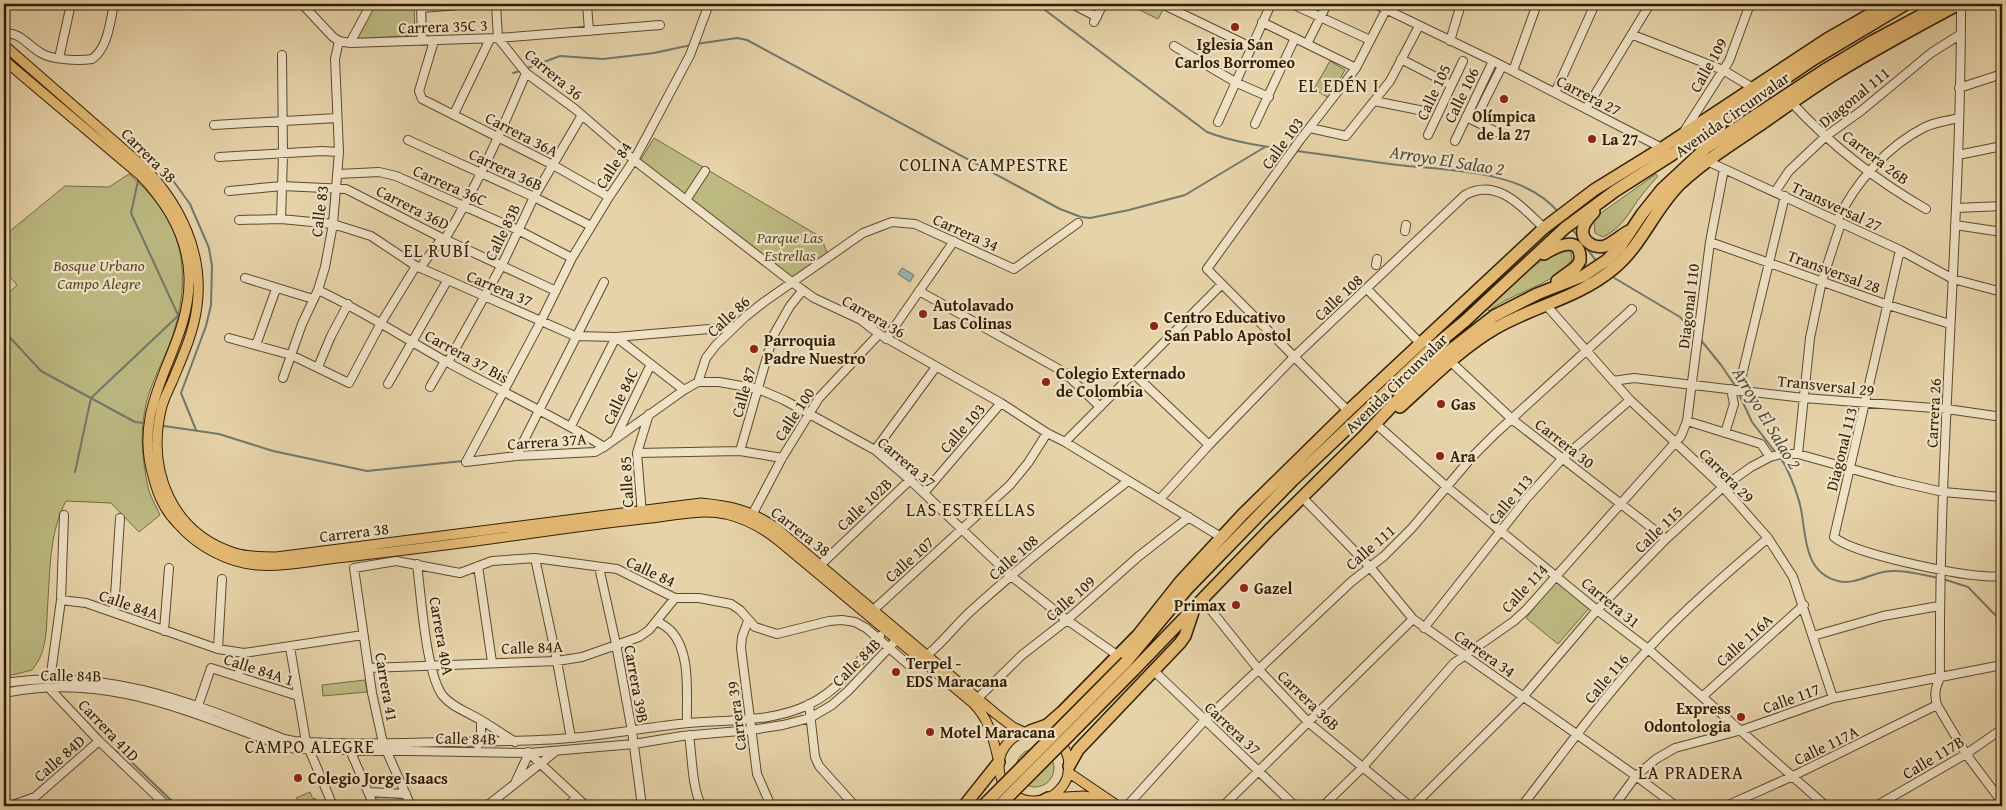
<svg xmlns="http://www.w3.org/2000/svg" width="2006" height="810" font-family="'Gentium Book Plus',serif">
	<rect width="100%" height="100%" fill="#e7d3a9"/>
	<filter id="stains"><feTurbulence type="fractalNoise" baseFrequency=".004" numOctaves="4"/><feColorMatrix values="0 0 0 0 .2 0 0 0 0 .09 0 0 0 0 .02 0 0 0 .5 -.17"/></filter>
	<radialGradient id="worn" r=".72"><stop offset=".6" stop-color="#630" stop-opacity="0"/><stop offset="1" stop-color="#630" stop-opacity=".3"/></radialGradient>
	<path fill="#bdba82" stroke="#776c41" d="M375 4H414L415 35 360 39 357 37Z
		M1127 4H1166L1158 19Z
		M1330 61 1345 70 1329 98 1314 89Z
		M654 138 814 233 823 237V242L828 255 794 279 640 161Z
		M129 174C137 182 146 189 153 198 191 243 188 297 168 348 159 370 147 391 144 415 140 438 143 464 148 487 150 496 156 506 160 515L139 532 111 503 66 501C50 531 50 567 48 600 46 624 49 650 32 670L4 677V297L17 285 4 270V236L65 186 109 187Z
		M1656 174 1658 176C1651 184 1644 192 1638 200 1628 215 1620 229 1603 237L1595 233 1594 222 1601 213Z
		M1565 249 1571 252 1572 259C1554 286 1514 291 1489 311L1487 309C1510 286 1534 260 1565 249Z
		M1556 581 1590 607 1558 644 1526 618Z
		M365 680 367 692 323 696 322 685Z
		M1016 768a19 19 0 1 1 38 0a19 19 0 1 1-38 0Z
		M310 792 313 799 315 798 318 806H294L299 805 296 798Z
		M373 795 405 799 408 806H378Z"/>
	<path fill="#9bb5b3" stroke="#71786b" d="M902 268 914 275 910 282 898 274Z"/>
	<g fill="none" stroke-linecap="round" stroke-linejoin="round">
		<path stroke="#71786b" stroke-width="2" d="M1037 4 1207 132C1233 142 1261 146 1289 150
			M696 44 737 38 747 40 1060 209 1081 217 1090 218 1129 210 1185 195 1265 147
			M525 69 560 56 603 59 654 53 691 45
			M513 73 520 71
			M1296 151C1330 155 1364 161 1398 165 1449 171 1524 169 1559 213
			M159 172 169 175 190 204 209 248 212 266 211 305 206 326 181 393 196 430
			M138 181 131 213 178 315
			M1571 228 1579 238
			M1585 246 1597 262
			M1611 276 1680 317 1695 333
			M4 331 41 371 135 422 144 423
			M1700 339 1721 365 1736 387
			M1739 394 1752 422 1776 453
			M164 426 219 434 273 451 367 471 463 461
			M1779 456C1788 467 1798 495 1801 509 1806 536 1804 573 1838 581 1854 585 1868 575 1883 572 1902 569 1920 574 1939 578
			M75 472 91 398 180 314
			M1943 579 1968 587 2002 622
			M114 750 122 753 177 806"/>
		<defs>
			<path id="minor" d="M302 4 333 37 339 41 350 43 498 38 660 25
				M421 4 422 41
				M496 4 498 38 526 73 575 109 634 160 793 283 814 298 861 320 879 334 1001 403 1047 433 1065 442 1221 537
				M587 4 589 31
				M1072 4 1097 17
				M1292 4 1370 40
				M1375 4 1493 61 1662 148
				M1961 4C1961 229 1938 453 1940 678 1935 688 1934 695 1937 705L1966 754 2002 802
				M1166 6 1251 47
				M421 8 473 4
				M1094 22 1103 4
				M1262 22 1356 68
				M4 34C20 31 28 46 41 53 52 60 79 61 92 59 108 48 110 22 114 4
				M1633 35 1723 70 1753 88
				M434 41 419 91 422 99 553 165 609 197
				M1450 41 1461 4
				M350 43 371 4
				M1307 44 1327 4
				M1174 46 1237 83 1269 97
				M59 58 71 4
				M1401 59 1451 85
				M1513 71 1537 4
				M1959 88 2002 74
				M1555 93 1595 4
				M1374 101 1424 111
				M1791 102C1830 144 1877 181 1926 209
				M1586 109 1650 4
				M1480 110 1502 66
				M454 114 490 39
				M1466 117 1499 133
				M1218 122 1271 4
				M1255 124 1295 38
				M214 125 337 118
				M1310 128 1346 136 1390 81 1419 26
				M1685 130 1729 61 1750 4
				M1428 135 1463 61
				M408 140 534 197 591 226
				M1455 141 1493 61
				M1958 155 2002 146
				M219 157 322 151 339 152
				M1707 161 1900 250 1953 279 2002 292
				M338 174 379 172 396 176 518 230 572 258
				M229 191 282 186 346 189 442 238 556 291
				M1775 192 1789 171 1826 136 1861 111 1931 53 1961 34
				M686 200 705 171
				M1956 208 2002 206
				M281 219 283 155 282 55
				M239 220 281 219 333 224 371 236 416 266 575 336 616 337 684 390
				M1837 221C1855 183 1887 146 1925 127 1935 122 1948 121 1958 118
				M1955 225 2002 232
				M1405 231 1406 225
				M445 239C477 186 502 130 526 73
				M1710 242 1888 305 1950 324
				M1900 250 1834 537C1853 554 1954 574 1983 576 1989 577 1996 576 2002 576
				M1376 265 1377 259
				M420 268 442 238
				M245 278 313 299
				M1367 289 1420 343
				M318 290C363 311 404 338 447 362 499 391 554 415 604 447
				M919 291 1064 372 1100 407
				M1546 305 1630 400 1723 487 1768 538 1793 577 1833 698
				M229 338 291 355 349 383 381 323 416 266
				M886 339 954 241
				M256 345 276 289
				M448 362 502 265 534 197 582 115
				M1451 362 1513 420 1666 539
				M318 367 331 336 348 304
				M1134 374 1209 445
				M283 378 302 324 318 290 325 267 333 224 339 152 335 59 339 41
				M1613 381 1634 378 1804 398 1947 409 2002 417
				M698 382 706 358 716 345 745 317 764 302 863 233 892 222 915 224 1014 269 1078 223
				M388 384 447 281
				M430 387 445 361
				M1743 390 1742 375 1785 196
				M1348 411 1207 269 1300 140 1356 68 1389 4
				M1687 421 1761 444 1770 457
				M1376 424 1447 487 1597 610 1648 649 1826 806
				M571 426 616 337 733 327
				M1725 433 1734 404 1731 389
				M615 439 651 364
				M1065 442 1222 284
				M875 450 936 367
				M740 451 773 336 790 306 803 290
				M637 453 740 451 782 458
				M1798 454 1810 338 1822 281 1841 223
				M516 456 604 282
				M466 462 516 456 595 452 604 447 684 390 698 382H719L758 389 784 400 875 450 910 480 1011 576 1067 620 1117 655
				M466 462 540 323 572 258 609 197 634 160 647 136 690 55 709 4
				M924 493 1001 403
				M1302 497 1370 567 1413 619 1636 776 1676 806
				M1160 499 1209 445 1295 356 1465 195C1498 177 1523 208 1544 228
				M642 514 637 453 649 414
				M64 515 61 600 49 688 99 741 167 806
				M750 519 782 458 819 398 879 334
				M535 558 557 661 571 738
				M417 564C421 595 426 675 443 696 452 707 467 712 479 719 491 726 503 734 515 742
				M478 566 492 662
				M599 567 616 644 632 731 642 806
				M816 569 910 480
				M61 600 86 603 218 649 244 653 363 635
				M1203 600 1259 670 1309 723 1410 806
				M114 612 120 518
				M869 614 1010 485 1028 463 1047 433
				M657 621C661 624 666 626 670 630 692 652 686 695 687 723
				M748 621 742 637 741 648 757 774 771 806
				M1424 628 1526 499 1562 459 1630 400
				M164 631 169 568
				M1813 636 1883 616 1939 606
				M290 647 306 742 333 806
				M218 649 222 579
				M369 668 557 661 582 657 639 637 649 630 675 598
				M1153 670 1295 806
				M238 676 244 653
				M4 683C107 667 190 702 284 739L294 741C344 745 395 743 445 742 487 741 529 742 570 738 607 735 643 728 679 724 722 719 770 724 810 704 840 689 859 662 880 636
				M4 693C107 672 188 712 283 746L296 749 529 753 634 744 682 736 751 730 783 725 810 718 832 705 848 691 901 635
				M1703 696 1804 605
				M975 701 1022 655 1067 620 1139 556 1189 517
				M809 704 815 757 819 766 855 806
				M198 706 211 668 298 696
				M689 735C692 754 692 791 702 806
				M478 745 481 734V720
				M350 750 374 806
				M528 752 586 806
				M516 781 529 753
				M368 792 406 794
				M10 806 35 797 99 741
				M411 806 383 743 372 693 354 568 396 561 460 573 492 561 535 558 617 569 675 598H699L731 604 740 610 755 627 777 634 829 621 842 620 855 622 866 628 910 666C935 654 952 628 972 610 1022 565 1075 522 1128 481
				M487 806 556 751
				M567 806 576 798
				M1127 806 1205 720 1351 582 1384 556 1412 528 1472 457 1495 434 1632 309
				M1223 806 1413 619
				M1323 806 1363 767 1454 663 1514 621 1526 610 1681 436 1687 421 1710 242 1724 169
				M1413 806 1523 697 1597 610 1666 539 1723 487 1751 467 1770 457 1781 454H1798L1895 481 1943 492 2002 497
				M1522 806C1563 753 1603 698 1648 649 1685 609 1727 573 1768 538
				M1614 806 1636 776 1656 759 1675 748 1742 730 1833 698 2002 665
				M1726 806 1793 776 1937 705
				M1876 806 1966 754 2002 729"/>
			<path id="major" d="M4 45 146 169C181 206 204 254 197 306 194 332 182 358 172 382 168 391 163 400 161 410 147 472 172 533 235 553 248 557 263 557 276 557L701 503C731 506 750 510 775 527L996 714 1013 727 1024 732
				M4 60 140 175C167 203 188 237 189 277 191 350 130 398 153 476 158 495 164 510 178 524 197 546 228 563 257 565 283 567 310 561 337 558 383 553 430 547 476 541 535 533 593 524 651 518 675 515 702 509 726 514 747 519 763 528 779 541L973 703C990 720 993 739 999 762
				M999 766a35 35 0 1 1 70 0a35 35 0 1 1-70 0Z
				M1068 772 1118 806
				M1049 798 1083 796 1105 799"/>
			<path id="highway" d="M1594 212C1589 217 1584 222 1583 229 1581 241 1594 249 1605 246 1613 243 1621 235 1629 231
				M1544 254C1557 246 1582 234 1580 261L1576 267 1557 281
				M1400 407C1430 380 1460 349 1496 328 1534 306 1578 298 1613 269 1642 246 1654 209 1681 183 1706 160 1735 142 1763 123 1787 106 1812 88 1838 72 1877 48 1918 26 1959 4
				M1126 662 1187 589 1292 481 1430 350 1465 321 1565 228 1615 191 1673 154 1814 59 1906 4
				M1134 670 1269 530 1364 436 1406 391 1444 355 1494 316 1537 294 1583 276 1607 260 1620 247 1642 214 1662 189 1706 148 1823 71 1873 41 1942 4
				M1030 731 1047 725 1062 712 1138 635 1180 582 1243 514 1348 411 1544 228 1594 190 1662 148 1827 39 1888 4
				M1069 766 1078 750 1180 643 1185 636 1193 612
				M964 806 999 762
				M1034 806 1048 798"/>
		</defs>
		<use href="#minor" stroke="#5e4a2a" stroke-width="10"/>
		<use href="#major" stroke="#311d00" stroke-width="11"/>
		<use href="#highway" stroke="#311d00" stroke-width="14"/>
		<use href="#minor" stroke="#efe2c7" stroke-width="8"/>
		<use href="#major" stroke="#e4ba74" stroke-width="9"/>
		<use href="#highway" stroke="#e4ba74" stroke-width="11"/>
		<defs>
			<path id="highway-bridge" d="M983 806 1126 662
				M999 806 1134 670"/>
		</defs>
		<use href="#highway-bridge" stroke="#311d00" stroke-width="14" stroke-linecap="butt"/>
		<use href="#highway-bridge" stroke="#e4ba74" stroke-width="11"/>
	</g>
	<g fill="#8f2418" stroke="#efe2c7" stroke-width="2">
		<circle cx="1235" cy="27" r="5"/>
		<circle cx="1504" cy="99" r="5"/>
		<circle cx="1592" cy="139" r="5"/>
		<circle cx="923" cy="314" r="5"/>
		<circle cx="1154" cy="326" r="5"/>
		<circle cx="754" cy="349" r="5"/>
		<circle cx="1046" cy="382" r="5"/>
		<circle cx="1441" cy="404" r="5"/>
		<circle cx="1440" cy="456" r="5"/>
		<circle cx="1244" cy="588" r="5"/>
		<circle cx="1236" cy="605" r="5"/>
		<circle cx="896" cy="672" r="5"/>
		<circle cx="1741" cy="717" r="5"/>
		<circle cx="930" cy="732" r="5"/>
		<circle cx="298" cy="778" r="5"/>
	</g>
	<g text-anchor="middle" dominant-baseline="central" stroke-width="4.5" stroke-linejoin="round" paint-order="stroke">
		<g font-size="16" fill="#311d00" stroke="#efe2c7">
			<text transform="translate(443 26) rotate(-2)">Carrera 35C 3</text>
			<text transform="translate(1708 65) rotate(-61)">Calle 109</text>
			<text transform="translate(554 74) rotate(40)">Carrera 36</text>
			<text transform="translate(1433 92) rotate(-65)">Calle 105</text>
			<text transform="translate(1461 95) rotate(-64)">Calle 106</text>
			<text transform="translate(1589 95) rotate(27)">Carrera 27</text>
			<text transform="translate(1854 97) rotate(-39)">Diagonal 111</text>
			<text transform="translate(1732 114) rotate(-35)">Avenida Circunvalar</text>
			<text transform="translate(522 134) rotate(27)">Carrera 36A</text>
			<text transform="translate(1282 143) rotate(-54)">Calle 103</text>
			<text transform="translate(149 155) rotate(45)">Carrera 38</text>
			<text transform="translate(1876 157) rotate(37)">Carrera 26B</text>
			<text transform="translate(613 165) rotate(-57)">Calle 84</text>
			<text transform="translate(506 169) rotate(25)">Carrera 36B</text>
			<text transform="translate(450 185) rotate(24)">Carrera 36C</text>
			<text transform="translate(1837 206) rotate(25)">Transversal 27</text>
			<text transform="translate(413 207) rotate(27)">Carrera 36D</text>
			<text transform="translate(319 211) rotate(-83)">Calle 83</text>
			<text transform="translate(502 232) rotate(-64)">Calle 83B</text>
			<text transform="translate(966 232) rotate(24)">Carrera 34</text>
			<text transform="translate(1834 271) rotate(20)">Transversal 28</text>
			<text transform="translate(500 288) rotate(23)">Carrera 37</text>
			<text transform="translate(1338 297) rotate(-43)">Calle 108</text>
			<text transform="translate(1688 306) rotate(-83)">Diagonal 110</text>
			<text transform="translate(728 316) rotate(-43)">Calle 86</text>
			<text transform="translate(874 316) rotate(30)">Carrera 36</text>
			<text transform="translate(467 356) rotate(29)">Carrera 37 Bis</text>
			<text transform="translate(1396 383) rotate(-44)">Avenida Circunvalar</text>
			<text transform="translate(1826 385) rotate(6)">Transversal 29</text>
			<text transform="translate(743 392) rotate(-74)">Calle 87</text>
			<text transform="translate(620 396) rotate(-64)">Calle 84C</text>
			<text transform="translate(1933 413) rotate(-87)">Carrera 26</text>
			<text transform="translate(794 414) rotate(-57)">Calle 100</text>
			<text transform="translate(962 428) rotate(-49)">Calle 103</text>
			<text transform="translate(547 441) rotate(-4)">Carrera 37A</text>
			<text transform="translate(1565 443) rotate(38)">Carrera 30</text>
			<text transform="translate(1841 449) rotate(-76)">Diagonal 113</text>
			<text transform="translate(907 462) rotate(40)">Carrera 37</text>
			<text transform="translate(1727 475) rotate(45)">Carrera 29</text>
			<text transform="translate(626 482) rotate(-93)">Calle 85</text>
			<text transform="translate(1510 499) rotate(-50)">Calle 113</text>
			<text transform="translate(864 504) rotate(-43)">Calle 102B</text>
			<text transform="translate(1658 529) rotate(-44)">Calle 115</text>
			<text transform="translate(801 531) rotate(38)">Carrera 38</text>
			<text transform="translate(354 532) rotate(-7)">Carrera 38</text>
			<text transform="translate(1370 547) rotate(-41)">Calle 111</text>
			<text transform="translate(1013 557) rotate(-41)">Calle 108</text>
			<text transform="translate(909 559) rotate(-42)">Calle 107</text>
			<text transform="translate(651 571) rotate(25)">Calle 84</text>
			<text transform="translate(1524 588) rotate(-47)">Calle 114</text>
			<text transform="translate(1070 598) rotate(-41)">Calle 109</text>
			<text transform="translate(1611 602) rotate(39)">Carrera 31</text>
			<text transform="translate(129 604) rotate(19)">Calle 84A</text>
			<text transform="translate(442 636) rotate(80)">Carrera 40A</text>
			<text transform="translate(1744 640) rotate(-42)">Calle 116A</text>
			<text transform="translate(532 647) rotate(-2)">Calle 84A</text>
			<text transform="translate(1485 653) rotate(35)">Carrera 34</text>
			<text transform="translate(856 662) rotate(-45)">Calle 84B</text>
			<text transform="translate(259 669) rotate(18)">Calle 84A 1</text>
			<text transform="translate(71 675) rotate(1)">Calle 84B</text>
			<text transform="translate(1606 678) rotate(-50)">Calle 116</text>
			<text transform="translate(637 684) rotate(80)">Carrera 39B</text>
			<text transform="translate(387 687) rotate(80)">Carrera 41</text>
			<text transform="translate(1791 698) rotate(-20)">Calle 117</text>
			<text transform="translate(1309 700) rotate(44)">Carrera 36B</text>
			<text transform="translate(736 716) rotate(-97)">Carrera 39</text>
			<text transform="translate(1233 728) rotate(43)">Carrera 37</text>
			<text transform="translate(109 730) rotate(46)">Carrera 41D</text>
			<text transform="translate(466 738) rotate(1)">Calle 84B</text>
			<text transform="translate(1826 745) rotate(-26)">Calle 117A</text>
			<text transform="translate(1933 757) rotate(-31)">Calle 117B</text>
			<text transform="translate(59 758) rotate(-41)">Calle 84D</text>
		</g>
		<g font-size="16" font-weight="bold" fill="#311d00" stroke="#efe2c7" text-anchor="start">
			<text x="1235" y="44" text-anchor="middle">Iglesia San<tspan x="1235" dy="18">Carlos Borromeo</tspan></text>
			<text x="1504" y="116" text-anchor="middle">Olímpica<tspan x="1504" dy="18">de la 27</tspan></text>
			<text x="1602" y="139">La 27</text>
			<text x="933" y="305">Autolavado<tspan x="933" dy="18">Las Colinas</tspan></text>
			<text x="1164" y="317">Centro Educativo<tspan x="1164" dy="18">San Pablo Apostol</tspan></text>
			<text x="764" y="340">Parroquia<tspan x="764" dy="18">Padre Nuestro</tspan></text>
			<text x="1056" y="373">Colegio Externado<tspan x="1056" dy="18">de Colombia</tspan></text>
			<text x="1451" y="404">Gas</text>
			<text x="1450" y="456">Ara</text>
			<text x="1254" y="588">Gazel</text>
			<text x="1226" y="605" text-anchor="end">Primax</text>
			<text x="906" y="663">Terpel -<tspan x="906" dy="18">EDS Maracana</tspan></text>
			<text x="1731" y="708" text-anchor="end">Express<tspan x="1731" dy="18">Odontologia</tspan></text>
			<text x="940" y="732">Motel Maracana</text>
			<text x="308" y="778">Colegio Jorge Isaacs</text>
		</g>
		<g font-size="16" font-style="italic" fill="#5b4c27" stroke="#efe2c7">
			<text x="790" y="237">Parque Las<tspan x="790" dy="18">Estrellas</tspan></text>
			<text x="99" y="265">Bosque Urbano<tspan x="99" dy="18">Campo Alegre</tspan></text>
		</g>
		<g font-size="18" letter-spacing="1" fill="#311d00" stroke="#efe2c7">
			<text x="1339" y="85">EL EDÉN I</text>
			<text x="984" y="164">COLINA CAMPESTRE</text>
			<text x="437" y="250">EL RUBÍ</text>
			<text x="971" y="509">LAS ESTRELLAS</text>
			<text x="310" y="746">CAMPO ALEGRE</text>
			<text x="1691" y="772">LA PRADERA</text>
		</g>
		<g font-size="18" font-style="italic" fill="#514b36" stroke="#efe2c7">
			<text transform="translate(1447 160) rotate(9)">Arroyo El Salao 2</text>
			<text transform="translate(1767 418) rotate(59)">Arroyo El Salao 2</text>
		</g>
	</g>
	<rect width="2006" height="810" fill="none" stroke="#e7d3a9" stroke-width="20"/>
	<rect x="5" y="5" width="1996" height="800" fill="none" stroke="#311d00" stroke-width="2.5"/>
	<rect x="10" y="10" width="1986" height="790" fill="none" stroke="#311d00"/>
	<rect width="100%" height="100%" filter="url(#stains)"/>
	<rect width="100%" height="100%" fill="url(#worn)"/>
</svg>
